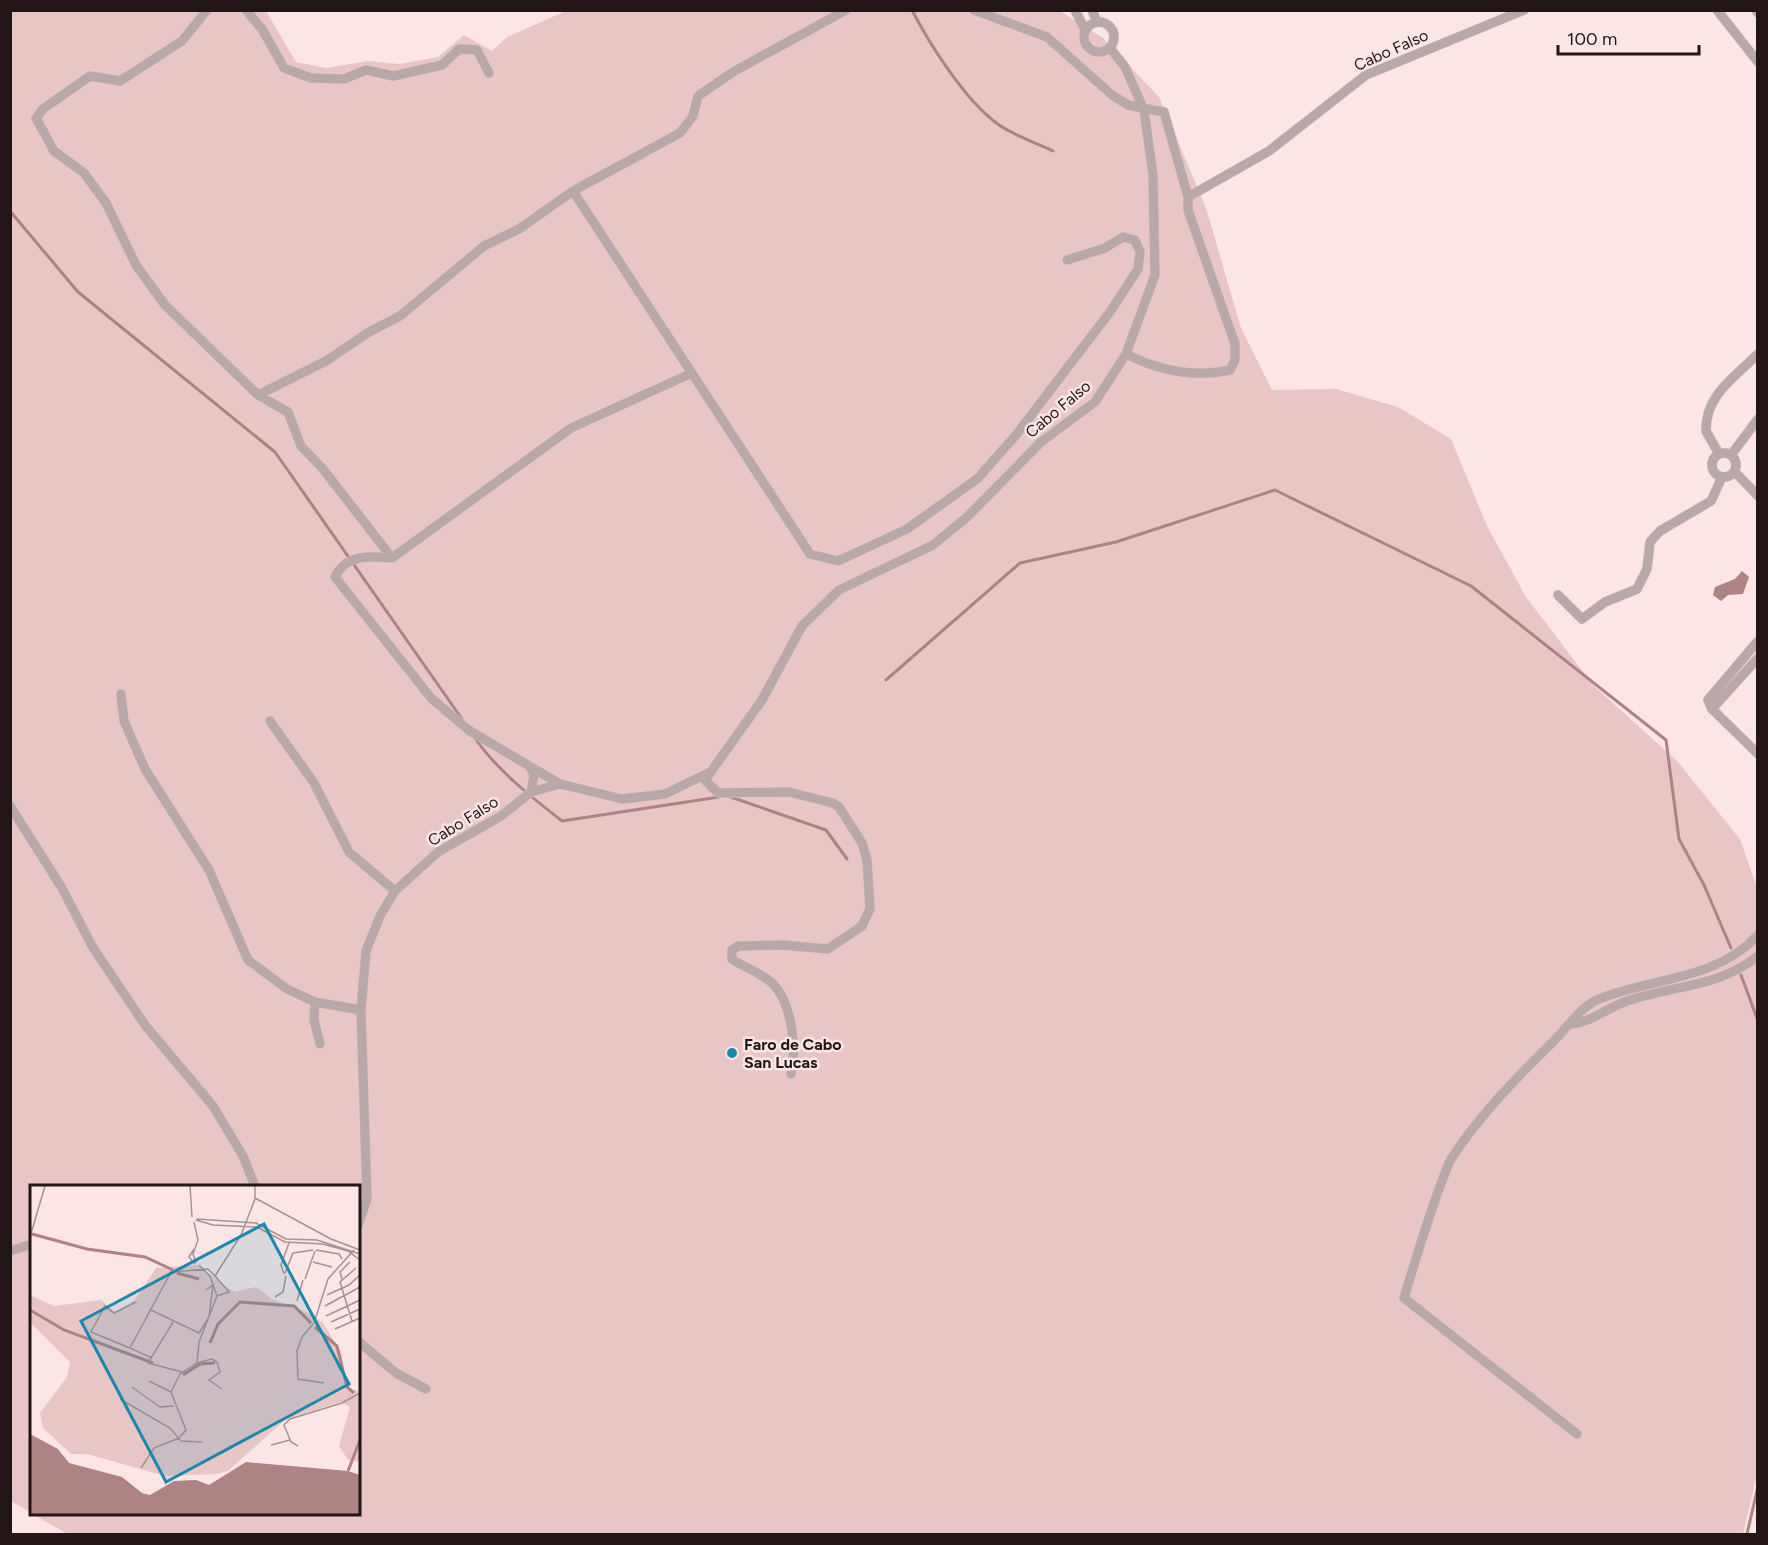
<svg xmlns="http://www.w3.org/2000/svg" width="1768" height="1545" font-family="Figtree,sans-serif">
	<rect width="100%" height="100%" fill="#fce5e5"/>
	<path fill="#e9c6c6" d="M11 11H266L296 62 326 68 369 61 400 64 438 57 464 35 492 51 507 37 566 11H1060L1103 38 1159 97 1206 208 1241 328 1272 390 1336 389 1398 407 1451 439 1487 526 1526 597 1593 685 1677 761 1740 839 1758 891V1470L1743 1534H68L32 1514H358V1186H32V1513L11 1501Z"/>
	<path fill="#ad8383" d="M1742 571 1749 577 1743 594 1728 595 1721 601 1713 595 1715 587 1735 579Z"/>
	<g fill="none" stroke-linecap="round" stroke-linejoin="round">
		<path stroke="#ad8383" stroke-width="3" d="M912 10C930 45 964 98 995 122 1011 135 1035 142 1053 151
			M10 211 78 292 275 452 462 719
			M886 680 1020 563 1116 542 1275 490 1471 586 1666 740 1679 839 1704 885 1731 948
			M474 737C497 770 530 796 562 821L719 797
			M728 796 826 830 847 859
			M1741 975 1758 1021
			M1747 1534 1758 1486"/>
		<defs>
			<path id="street" d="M207 10 182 41 120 81 90 76 43 109 36 118 54 151 84 173 106 203 136 265 165 305 258 395
				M246 10 262 29 284 68 311 78 344 79 366 70 393 76 442 65 459 49 477 50 489 73
				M974 10 1047 37 1112 95 1128 105 1164 112 1188 197
				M1075 10 1085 30
				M1092 10 1097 22
				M1717 10 1758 62
				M1756 10 1758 13
				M1084 37a15 15 0 1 1 30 0a15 15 0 1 1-30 0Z
				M573 191 810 554 838 561 907 529 977 479 1016 435 1110 312 1138 269 1140 252 1135 240 1123 237 1105 248 1067 260
				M1126 354C1158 370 1194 378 1230 370L1235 360V344L1188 210V197L1269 151 1366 75 1524 10
				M1712 465a12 12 0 1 1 24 0a12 12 0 1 1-24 0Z
				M1719 454 1706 431C1705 395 1736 376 1758 354
				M1731 455 1758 419
				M1735 472 1758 496
				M392 558 323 469 301 446 288 412 258 395 326 361 369 332 400 316 484 246 519 229 573 191 680 133 693 116 698 96 733 72 846 10
				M1558 595 1582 619 1605 602 1637 589 1647 569 1650 542 1660 531 1711 501 1722 477
				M1758 641 1708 700 1712 709 1758 754
				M121 694 124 721 145 769 209 870 248 960 287 989 315 1002 361 1010
				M1712 709 1758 658
				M270 721 314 783 349 852 395 891
				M530 767 534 775 531 792
				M560 784 470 731 431 698 335 577C346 554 369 556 392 558L571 428 692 373
				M10 806 62 888 92 946 145 1025 213 1106 243 1156 255 1186
				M315 1002 314 1020 320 1044
				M1572 1024C1593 1021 1607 1008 1627 1001 1673 985 1718 988 1758 956
				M791 1074C797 1048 792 1003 773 984 762 973 745 968 732 959V950L738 946 782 945 828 949 862 926 870 909 867 860 862 843 839 807 833 803 789 792 718 793 705 780 762 700 802 626 839 590 933 545 967 517 1041 442 1095 402 1126 354 1155 275 1153 175 1144 110 1125 67 1110 48
				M358 1225 367 1199 361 1010 366 951 380 916 395 891 438 852 501 816 531 792 560 784 622 799 665 794 708 773
				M10 1251 32 1244
				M358 1341 396 1373 426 1389
				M1577 1434 1404 1298C1415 1261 1426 1225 1439 1189 1443 1180 1446 1168 1451 1159 1479 1116 1516 1078 1553 1042 1567 1028 1580 1007 1599 999 1652 977 1716 981 1758 935"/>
		</defs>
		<use href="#street" stroke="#d5c0c0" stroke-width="10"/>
		<use href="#street" stroke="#b8a8a8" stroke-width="9"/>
	</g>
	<circle fill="#1b88af" stroke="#fce5e5" stroke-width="2" cx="732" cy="1053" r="6"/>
	<g text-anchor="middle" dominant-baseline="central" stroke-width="5" stroke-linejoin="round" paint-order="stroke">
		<g font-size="16" fill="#221515" stroke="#fce5e5">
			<text transform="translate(1391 50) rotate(-24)">Cabo Falso</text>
			<text transform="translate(1058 409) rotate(-40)">Cabo Falso</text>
			<text transform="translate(463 821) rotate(-32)">Cabo Falso</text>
		</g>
		<g font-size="16" font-weight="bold" fill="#221515" stroke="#fce5e5" text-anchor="start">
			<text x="744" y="1044">Faro de Cabo<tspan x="744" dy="18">San Lucas</tspan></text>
		</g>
	</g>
	<g transform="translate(30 1185)">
		<rect width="330" height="330" fill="#fce5e5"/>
		<path d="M167 80 204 107 226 102 242 114 278 128 293 138 311 167 317 204 330 206V277L318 275 309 261 320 222 311 217 256 234 198 286 186 289 135 291 57 269H41L13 243 10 228 37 192 40 177 0 137V110L24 121 71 115 85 127 105 115 126 83Z" fill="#e9c6c6"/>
		<path d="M0 249 28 264 39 278 92 292 112 308 120 310 144 296 166 295 179 300 216 277 318 286 330 290V329H0Z" fill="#ad8383"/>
		<path fill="none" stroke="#ad8383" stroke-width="3" d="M2 49 57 64 115 72 143 85M147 88 169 94M0 125 34 145 123 178M285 142 307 161 317 202 324 208M180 158 188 139 210 117 264 121 281 138M153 190 170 179 185 178M318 286 330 255"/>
		<path fill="none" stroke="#a59292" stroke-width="1.5" d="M160 1 162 32M225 13 301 54 330 65M167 34 226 38 256 54 287 55 330 69M166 35 183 40 227 42 255 57 293 59 318 66 330 75M164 37 168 55 163 69 166 78M0 52 15 1M164 64 159 72 165 79M286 65 309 69 312 74M283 77 302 82M169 80 180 91 187 111 169 157 167 178 182 174 187 177 190 187 179 195 192 204M255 88 263 68 283 65M254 89 251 80 259 58M275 94 285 66M312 94 310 87 320 77M297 110 319 100 330 90M187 111 199 107 185 91 211 50 225 14V1M245 112 253 107 256 91M267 116 273 95M295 121 330 102M121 125 169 148 179 132 183 100 176 105M296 131 330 115M322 136 310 97 326 83M143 137 118 178 152 187M301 137 330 124M305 144 330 133M100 163 61 147 75 121 84 128 106 117M122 173 100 163 141 87 178 84 185 91M119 196 141 207M294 198 268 194 267 166 272 152 284 138 298 94 324 65M102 202 130 222 144 221M90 214 140 243 151 256 172 257M241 260 260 255M268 261 261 257 254 240 260 234 312 218 330 208M111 283 124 263 149 253 156 245 141 207 150 189 167 178"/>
		<path fill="#1b88af" fill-opacity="0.15" stroke="#1b88af" stroke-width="3" d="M234 39 319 199 136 297 51 136Z"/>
		<rect width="330" height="330" fill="none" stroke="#221515" stroke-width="3"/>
	</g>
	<rect width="1768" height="1545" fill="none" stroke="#221515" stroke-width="24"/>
	<path d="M1558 45v9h141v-9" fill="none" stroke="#221515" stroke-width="3"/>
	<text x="1567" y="45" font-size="18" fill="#221515" stroke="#fce5e5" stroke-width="4.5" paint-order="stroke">100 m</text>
</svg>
